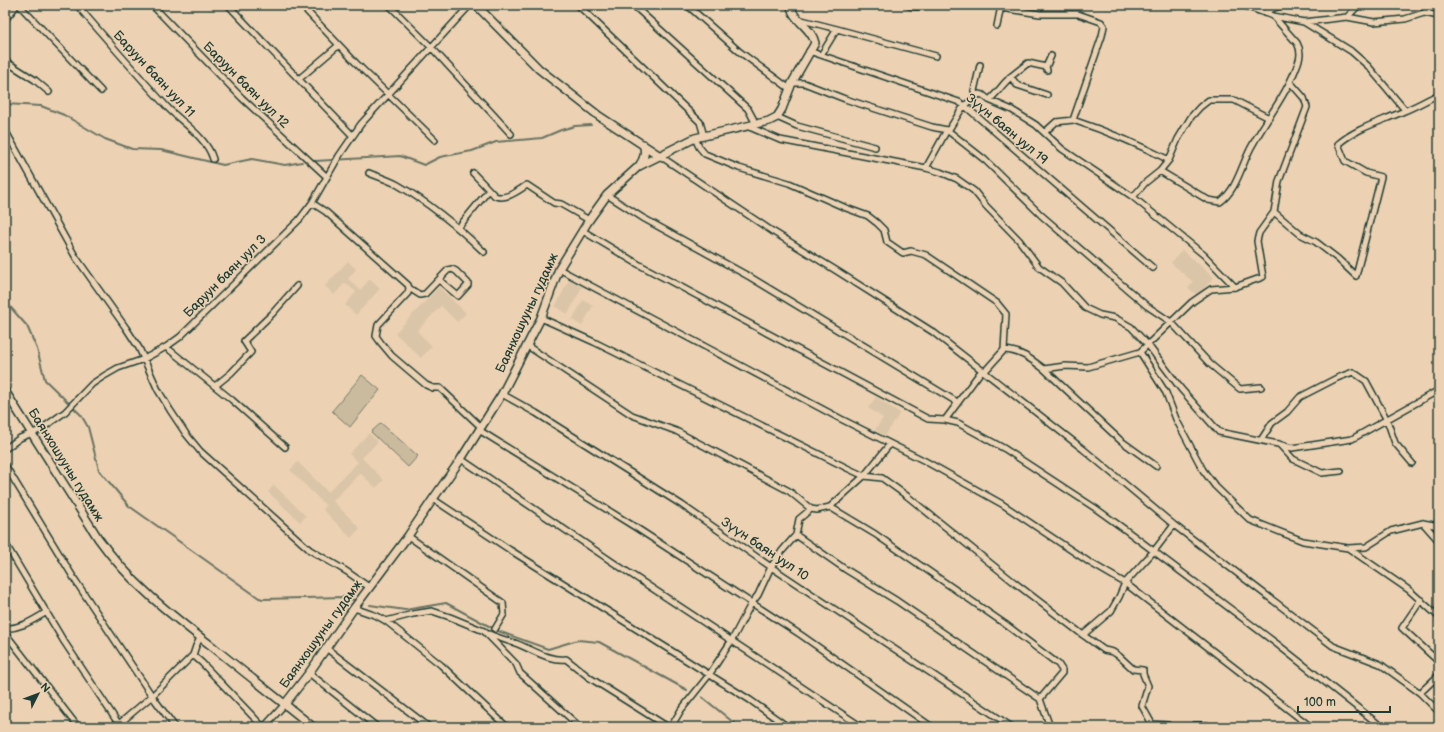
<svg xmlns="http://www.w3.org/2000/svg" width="1444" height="732" font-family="'Balsamiq Sans',sans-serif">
	<rect width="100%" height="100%" fill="#ecd2b3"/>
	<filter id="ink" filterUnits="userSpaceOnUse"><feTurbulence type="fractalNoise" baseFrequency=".025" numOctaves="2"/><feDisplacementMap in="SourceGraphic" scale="8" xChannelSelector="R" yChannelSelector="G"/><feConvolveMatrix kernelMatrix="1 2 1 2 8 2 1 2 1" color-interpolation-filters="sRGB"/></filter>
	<g filter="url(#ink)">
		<path fill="#dbc5a8" d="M1182 250 1214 277 1198 296 1188 288 1193 282 1171 263Z
			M348 261 356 269 348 279 360 290 370 279 380 289 356 315 345 305 356 292 345 283 334 295 325 286Z
			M569 280 582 287 568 314 555 307Z
			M439 287 466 313 457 322 441 306 417 331 432 346 421 358 395 333Z
			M583 300 593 306 582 326 572 320Z
			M876 397 900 413 885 436 875 430 883 418 868 408Z
			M369 433 378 442 362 458 384 480 376 488 360 473 333 501 360 528 351 538 323 510 326 506 290 470 298 462 328 492 358 462 349 454Z
			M274 485 306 516 300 522 268 492Z"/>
		<path fill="#caba9e" stroke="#747c69" d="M362 375 380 390 350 427 332 411Z
			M381 423 418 456 408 467 371 432Z"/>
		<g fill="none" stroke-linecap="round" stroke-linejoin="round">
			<path stroke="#697362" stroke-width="2" d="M5 104 41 106 64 115 105 139 132 149 161 150 223 165 252 159 285 165 302 162
				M315 161 400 156 424 165 440 157 472 151 496 142 542 138 561 130 575 126 591 125
				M5 301 27 326 37 349 45 380 81 415 88 427 99 470 129 506 259 598 263 599 344 597 354 600
				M370 605 405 610 446 603 498 631 548 649 578 640 599 642 687 690
				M702 697 739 727"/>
			<defs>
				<path id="street" d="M19 5 101 91
					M77 5C107 40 137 75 169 109 184 124 207 138 213 159
					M152 5 242 98 327 177
					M228 5 352 135
					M301 5 356 63 435 140
					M389 5 431 47 511 134
					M578 5 700 122 704 136
					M633 5 748 109 756 124
					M687 5 740 52 790 89
					M1242 5 1273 16 1304 22 1347 17 1374 22 1405 19 1424 13 1439 16
					M1001 8 1040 14H1078L1101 22 1104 26 1102 36 1073 120 1056 122 1045 132
					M1264 13 1274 8 1285 5
					M1424 13 1435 5
					M1347 17 1359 5
					M798 19 837 29
					M5 20 17 5
					M1304 22 1351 51 1368 66 1405 110
					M997 26 1001 6
					M809 51 959 102 965 106 1153 268
					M821 55 837 29 936 56
					M5 61 35 80 49 92
					M1046 67 1051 56
					M1009 78 1028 63 1046 67 1047 70
					M299 79 339 45
					M792 83H804L845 99 932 127 947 130 985 160 1041 215 1101 267 1147 306 1171 322 1210 364 1240 389 1261 387
					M976 96 974 91 980 65
					M989 100C998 93 1002 84 1011 77L1017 85 1047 95
					M777 117 797 126 875 147
					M1073 120C1106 131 1138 144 1169 160
					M747 126 780 140 926 168 940 172 957 179 974 191 986 206 1019 240 1039 267 1062 283 1085 308 1100 315 1115 318 1131 327 1148 345 1181 389 1219 432 1278 444 1292 448 1352 439 1439 390
					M5 130 75 256 126 328 139 348 158 390 170 410 186 434 200 451 310 550 346 571 369 587
					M948 131 963 107 979 94 983 95 989 100 1012 110 1036 125 1062 149 1133 197 1204 255 1235 287
					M695 138 699 147 705 154 739 168 789 183 846 208 868 216 877 223 884 230 887 242 903 253 911 251 926 255 997 303 1006 314 1004 350
					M660 156 772 231 837 271 933 332 1083 449 1174 525 1333 646 1380 664 1420 693 1439 675
					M926 168 947 130
					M1160 171 1208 200 1220 202C1238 189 1242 162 1253 144 1268 117 1288 92 1298 63 1301 56 1301 50 1297 43L1273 16
					M369 173C379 177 389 180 398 185 429 203 458 227 484 252
					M473 173 495 196C507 200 517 191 527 185L554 203 561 204 589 220
					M607 195 643 218 750 277 957 402
					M1133 197 1145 183 1160 171 1169 160 1178 139 1191 117 1200 107 1209 100H1234L1269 118
					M312 203 326 212 408 285 409 288 408 293 378 325 376 336 381 343 392 356 426 385 433 388H440L481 427
					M1274 212 1300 234 1316 242 1338 259 1356 276 1381 177 1366 173 1345 161 1338 144C1357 128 1380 122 1402 112 1415 107 1427 100 1439 94
					M458 228 489 190
					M583 231 638 264 928 419 945 420 958 423 1005 449 1095 508 1127 531 1277 644 1382 727
					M559 269 841 419 925 461 1002 504 1089 562 1125 583 1311 727
					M409 288 420 295 425 294 448 270 452 269 456 271 468 283V285L458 296 439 280
					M541 318 594 342 849 469 864 476 882 478 907 496 1015 583 1083 635 1104 650 1113 652 1119 656 1133 669 1143 670V674L1148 686 1142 706 1152 724V727
					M526 345 632 415 676 431 789 491 811 509
					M166 347 232 400 285 447
					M1140 352 1166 393 1176 419 1203 470 1215 486 1250 520 1303 541 1348 548 1409 590 1439 617
					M1044 369 1120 440 1156 466
					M215 386 231 373 251 352 244 341 272 314 297 286
					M502 394 536 413 682 505 771 567 1012 727
					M945 420 982 370H986L1004 350C1021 351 1031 359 1044 369L1065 366 1088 367 1140 352 1192 302 1211 289 1235 287 1263 277 1257 241 1259 233 1274 212 1279 181 1307 107 1304 98 1290 82
					M479 430 635 527 801 635 932 727
					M1261 440 1272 423 1287 412 1300 397 1337 378 1353 372 1366 381 1387 420 1395 443 1412 463
					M1279 444 1293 459 1322 473 1341 471
					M5 449 20 438 40 430 65 412 92 384 104 376 118 368 144 359 166 347 180 337 299 220 312 203 339 156 361 124 470 5
					M461 459 611 561 862 727
					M5 465 75 580 152 696 119 724
					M433 499 510 550 750 700 788 727
					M830 507 875 534 1005 624 1058 664 1062 670V673L1040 699 1050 727
					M1423 523 1439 541
					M796 535 845 569 897 601 1040 699
					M408 536 503 603 504 614 495 629
					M5 543 63 640 120 726
					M1348 548 1366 547 1391 531 1423 523 1439 526
					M1421 600 1402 628 1439 662
					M354 608 377 616 386 621 441 665 507 727
					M386 621 413 614 432 611 450 617 484 631 516 664 520 673 580 727
					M5 629C24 627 31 621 47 612
					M5 633 78 727
					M489 634C498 638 506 640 515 643 532 649 548 661 566 659L590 678 668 727
					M1083 635 1111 611 1119 597 1125 583 1154 551 1174 525
					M326 648 429 727
					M193 655 202 663 263 727
					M309 673 377 727
					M1420 693 1439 712
					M1152 724 1168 725 1170 727
					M175 727 152 696 193 655 196 646 200 638
					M264 727 285 704
					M671 727 681 710 709 675 732 640 751 604 758 595 771 567 782 551 796 535 799 519 811 509 817 510 830 507 864 476 890 444
					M1192 727 1194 725H1207L1208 727"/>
				<path id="secondary" d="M476 5 539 69 599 116 660 156
					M910 5 916 6 922 5
					M639 166 695 138 769 121 777 117 782 109 792 83 815 43C812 27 792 21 791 5
					M5 391 98 538C129 582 171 615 213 647 246 674 280 700 313 727
					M285 704 309 673 354 608 408 536 433 499 461 459 502 394 541 318 559 269 589 220 607 195 639 166C644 159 646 153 643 144"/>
			</defs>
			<use href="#street" stroke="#1f3d34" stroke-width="8"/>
			<use href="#secondary" stroke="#1f3d34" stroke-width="10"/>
			<use href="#street" stroke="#ecd2b3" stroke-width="5"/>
			<use href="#secondary" stroke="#ecd2b3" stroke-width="7"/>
		</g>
	</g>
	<g text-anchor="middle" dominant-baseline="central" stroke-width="3" stroke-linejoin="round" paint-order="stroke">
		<g font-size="13" fill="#1f3d34" stroke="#ecd2b3">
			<text transform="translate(154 74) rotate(47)">Баруун баян уул 11</text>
			<text transform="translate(246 85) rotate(45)">Баруун баян уул 12</text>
			<text transform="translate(1007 129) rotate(40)">Зүүн баян уул 19</text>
			<text transform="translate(225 276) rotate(-45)">Баруун баян уул 3</text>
			<text transform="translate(527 313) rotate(-65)">Баянхошууны гудамж</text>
			<text transform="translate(66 465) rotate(58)">Баянхошууны гудамж</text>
			<text transform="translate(765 549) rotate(34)">Зүүн баян уул 10</text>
			<text transform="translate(321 634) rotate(-54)">Баянхошууны гудамж</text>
		</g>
	</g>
	<rect width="1444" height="732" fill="none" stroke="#ecd2b3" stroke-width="20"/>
	<rect x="10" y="10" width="1424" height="712" fill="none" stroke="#1f3d34" stroke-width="1.5" filter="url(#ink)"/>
	<g transform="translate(38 694) rotate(48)" stroke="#ecd2b3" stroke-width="3" paint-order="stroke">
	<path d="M0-3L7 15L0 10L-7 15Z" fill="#1f3d34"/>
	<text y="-6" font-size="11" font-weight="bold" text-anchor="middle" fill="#1f3d34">N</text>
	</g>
	<path d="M1298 706v6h92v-6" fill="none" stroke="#1f3d34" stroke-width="2"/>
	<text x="1304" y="706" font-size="12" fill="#1f3d34" stroke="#ecd2b3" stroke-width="3" paint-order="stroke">100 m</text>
</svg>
